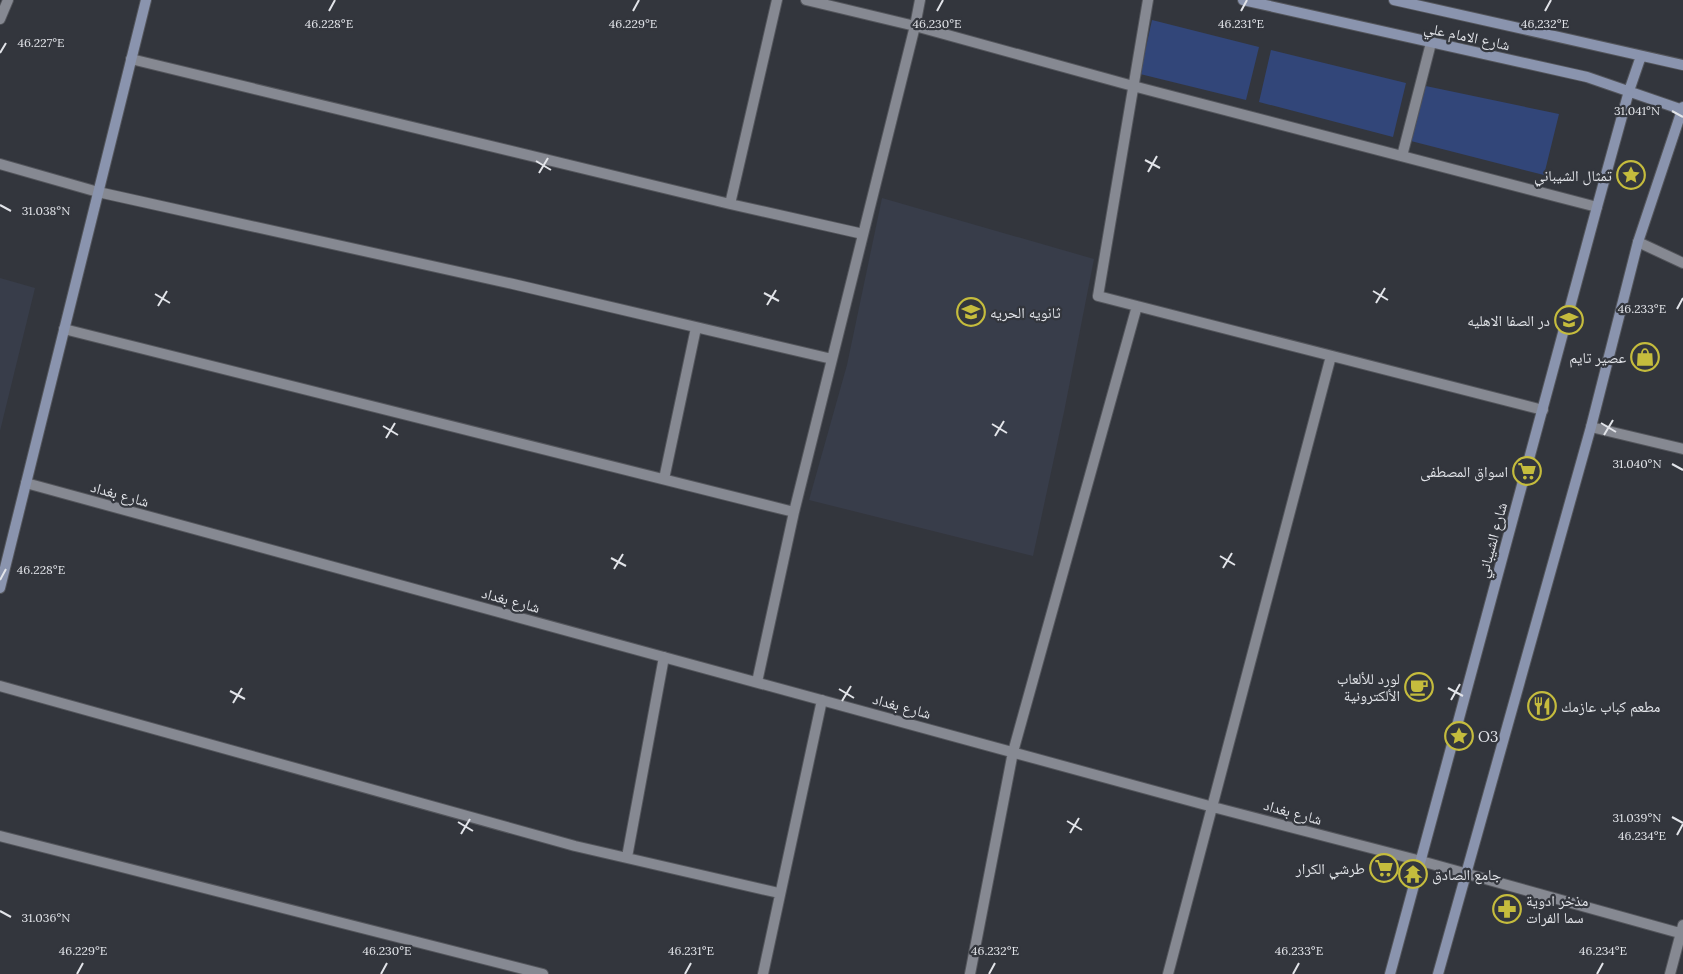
<svg xmlns="http://www.w3.org/2000/svg" width="1683" height="974" font-family="Lora,'Noto Naskh Arabic',serif">
	<rect width="100%" height="100%" fill="#33363d"/>
	<path fill="#383d4a" d="M882 198 1094 259 1064 412 1033 556 809 500 847 365Z
		M0 278 35 288 0 431Z"/>
	<path fill="#324679" d="M1152 20 1259 47 1246 100 1140 74Z
		M1271 50 1406 83 1393 137 1259 102Z
		M1421 85 1559 114 1544 175 1407 140Z"/>
	<g fill="none" stroke-linecap="round" stroke-linejoin="round">
		<defs>
			<path id="street" d="M806 0 915 26 1133 86 1597 207
				M1148 0 1098 296 1543 410
				M0 19 8 0
				M131 59 730 204 863 234
				M1402 156 1431 43
				M0 164 98 192 513 284 832 359
				M730 204 777 0
				M1638 242 1683 263
				M64 329 794 512
				M1591 427 1683 449
				M664 479 696 328
				M26 483 1213 807 1421 861 1683 934
				M757 682 794 512 915 26 920 0
				M0 686 575 846 779 893
				M0 836 543 974
				M627 857 664 657
				M763 974 822 700
				M970 974 1013 752 1137 306
				M1168 974 1331 356
				M1670 974 1683 925"/>
			<path id="secondary" d="M1243 0 1587 77 1683 110
				M1394 0 1683 65
				M0 588 146 0
				M1390 974 1597 207 1629 91 1641 56
				M1438 974 1591 427 1638 242 1683 107"/>
		</defs>
		<use href="#street" stroke="#53555b" stroke-width="12"/>
		<use href="#secondary" stroke="#53555b" stroke-width="12"/>
		<use href="#street" stroke="#868992" stroke-width="10"/>
		<use href="#secondary" stroke="#8a94ae" stroke-width="10"/>
	</g>
	<path fill="none" stroke="#e2e4e9" stroke-width="2" d="M329 11 335 0M633 11 639 0M937 11 943 0M1241 11 1247 0M1545 11 1551 0M0 53 6 43M1672 111 1683 117M1145 160 1160 168M536 161 551 170M1148 172 1157 156M539 173 548 158M0 205 11 211M1373 291 1388 300M764 293 779 301M155 294 170 303M1376 303 1385 288M767 305 776 290M158 306 167 291M1677 309 1683 298M1601 423 1616 432M992 424 1007 433M383 426 398 435M1604 435 1613 420M995 436 1004 421M386 438 395 423M1672 464 1683 470M1220 556 1235 565M611 558 626 566M1223 568 1232 553M614 569 623 554M0 580 6 569M1448 688 1463 696M839 689 854 698M230 691 245 699M1451 700 1460 684M842 701 851 686M233 703 242 688M1672 817 1683 823M1067 821 1082 830M458 822 473 831M1070 833 1079 818M461 834 470 819M1677 835 1683 824M0 911 11 917M77 974 83 963M381 974 387 963M685 974 691 963M989 974 995 963M1293 974 1299 963M1597 974 1603 963"/>
	<defs>
		<symbol id="sight-ring" viewBox="-11 -11 22 22"><circle r="9.5" fill="#33363d" stroke="#c5bc3d" stroke-width="1.5"/><path d="M0-6L1.8-2.2L6-1.7L2.9 1.2L3.7 5.4L0 3.3L-3.7 5.4L-2.9 1.2L-6-1.7L-1.8-2.2Z" fill="#c5bc3d"/></symbol>
		<symbol id="school-ring" viewBox="-11 -11 22 22"><circle r="9.5" fill="#33363d" stroke="#c5bc3d" stroke-width="1.5"/><path d="M0-5L7-2L0 1L-7-2ZM-4 1L0 2.5L4 1V4Q0 6-4 4Z" fill="#c5bc3d"/></symbol>
		<symbol id="shop-ring" viewBox="-11 -11 22 22"><circle r="9.5" fill="#33363d" stroke="#c5bc3d" stroke-width="1.5"/><path d="M-5-2.5h2.3a2.7 3.5 0 0 1 5.4 0H5L5.5 6h-11ZM-1.5-2.5h3a1.5 2.3 0 0 0-3 0Z" fill="#c5bc3d"/></symbol>
		<symbol id="supermarket-ring" viewBox="-11 -11 22 22"><circle r="9.5" fill="#33363d" stroke="#c5bc3d" stroke-width="1.5"/><path d="M-6-5.5h2.5l.6 2H6L4.5 2H-2.5L-4.4-4H-6ZM-1.5 3.2a1.3 1.3 0 1 0 .1 0ZM3 3.2a1.3 1.3 0 1 0 .1 0Z" fill="#c5bc3d"/></symbol>
		<symbol id="cafe-ring" viewBox="-11 -11 22 22"><circle r="9.5" fill="#33363d" stroke="#c5bc3d" stroke-width="1.5"/><path d="M-5.5-4.5H6V0H3Q3 3.5 0 3.5H-2.5Q-5.5 3.5-5.5 0ZM3-3.2v2h1.7v-2ZM-6 4.5H4V6H-6Z" fill="#c5bc3d"/></symbol>
		<symbol id="restaurant-ring" viewBox="-11 -11 22 22"><circle r="9.5" fill="#33363d" stroke="#c5bc3d" stroke-width="1.5"/><path d="M-5-6h1v4h1v-4h1v4h1v-4h1v5L-1.5 .5V6h-2V.5L-5-1ZM5-6V6H3V1.5H1.5Q1.5-4 5-6Z" fill="#c5bc3d"/></symbol>
		<symbol id="temple-ring" viewBox="-11 -11 22 22"><circle r="9.5" fill="#33363d" stroke="#c5bc3d" stroke-width="1.5"/><path d="M0-6L5-2H3V0L6.5 2.5H4V6H1.5V3h-3V6H-4V2.5H-6.5L-3 0V-2H-5Z" fill="#c5bc3d"/></symbol>
		<symbol id="pharmacy-ring" viewBox="-11 -11 22 22"><circle r="9.5" fill="#33363d" stroke="#c5bc3d" stroke-width="1.5"/><path d="M-2-6h4v4h4v4h-4v4h-4v-4h-4v-4h4Z" fill="#c5bc3d"/></symbol>
	</defs>
	<g fill-rule="evenodd">
		<use href="#sight-ring" x="1615" y="159" width="32" height="32"/>
		<use href="#school-ring" x="955" y="296" width="32" height="32"/>
		<use href="#school-ring" x="1553" y="304" width="32" height="32"/>
		<use href="#shop-ring" x="1629" y="341" width="32" height="32"/>
		<use href="#supermarket-ring" x="1511" y="455" width="32" height="32"/>
		<use href="#cafe-ring" x="1403" y="671" width="32" height="32"/>
		<use href="#restaurant-ring" x="1526" y="690" width="32" height="32"/>
		<use href="#sight-ring" x="1443" y="720" width="32" height="32"/>
		<use href="#supermarket-ring" x="1368" y="852" width="32" height="32"/>
		<use href="#temple-ring" x="1397" y="858" width="32" height="32"/>
		<use href="#pharmacy-ring" x="1491" y="893" width="32" height="32"/>
	</g>
	<g text-anchor="middle" dominant-baseline="central" stroke-width="4.5" stroke-linejoin="round" paint-order="stroke">
		<g font-size="15" fill="#e2e4e9" stroke="#33363d">
			<text transform="translate(1467 36) rotate(12)">شارع الامام علي</text>
			<text transform="translate(120 494) rotate(15)">شارع بغداد</text>
			<text transform="translate(1492 540) rotate(-75)">شارع الشيباني</text>
			<text transform="translate(511 600) rotate(15)">شارع بغداد</text>
			<text transform="translate(902 706) rotate(15)">شارع بغداد</text>
			<text transform="translate(1293 812) rotate(15)">شارع بغداد</text>
		</g>
		<g font-size="15" fill="#e2e4e9" stroke="#33363d" text-anchor="end">
			<text x="1612" y="175">تمثال الشيباني</text>
			<text x="990" y="312" text-anchor="start">ثانويه الحريه</text>
			<text x="1550" y="320">در الصفا الاهليه</text>
			<text x="1626" y="357">عصير تايم</text>
			<text x="1508" y="471">اسواق المصطفى</text>
			<text x="1400" y="678">لورد للألعاب<tspan x="1400" dy="17">الألكترونية</tspan></text>
			<text x="1561" y="706" text-anchor="start">مطعم كباب عازمك</text>
			<text x="1478" y="736" text-anchor="start">O3</text>
			<text x="1365" y="868">طرشي الكرار</text>
			<text x="1432" y="874" text-anchor="start">جامع الصادق</text>
			<text x="1526" y="900" text-anchor="start">مذخر ادوية<tspan x="1526" dy="17">سما الفرات</tspan></text>
		</g>
	</g>
	<g font-size="12" text-anchor="middle" fill="#e2e4e9" stroke="#33363d" stroke-width="4.5" stroke-linejoin="round" paint-order="stroke">
		<text x="329" y="28">46.228°E</text>
		<text x="633" y="28">46.229°E</text>
		<text x="937" y="28">46.230°E</text>
		<text x="1241" y="28">46.231°E</text>
		<text x="1545" y="28">46.232°E</text>
		<text x="41" y="47">46.227°E</text>
		<text x="1637" y="115">31.041°N</text>
		<text x="46" y="215">31.038°N</text>
		<text x="1642" y="313">46.233°E</text>
		<text x="1637" y="468">31.040°N</text>
		<text x="41" y="574">46.228°E</text>
		<text x="1637" y="822">31.039°N</text>
		<text x="1642" y="840">46.234°E</text>
		<text x="46" y="922">31.036°N</text>
		<text x="83" y="955">46.229°E</text>
		<text x="387" y="955">46.230°E</text>
		<text x="691" y="955">46.231°E</text>
		<text x="995" y="955">46.232°E</text>
		<text x="1299" y="955">46.233°E</text>
		<text x="1603" y="955">46.234°E</text>
	</g>
</svg>
